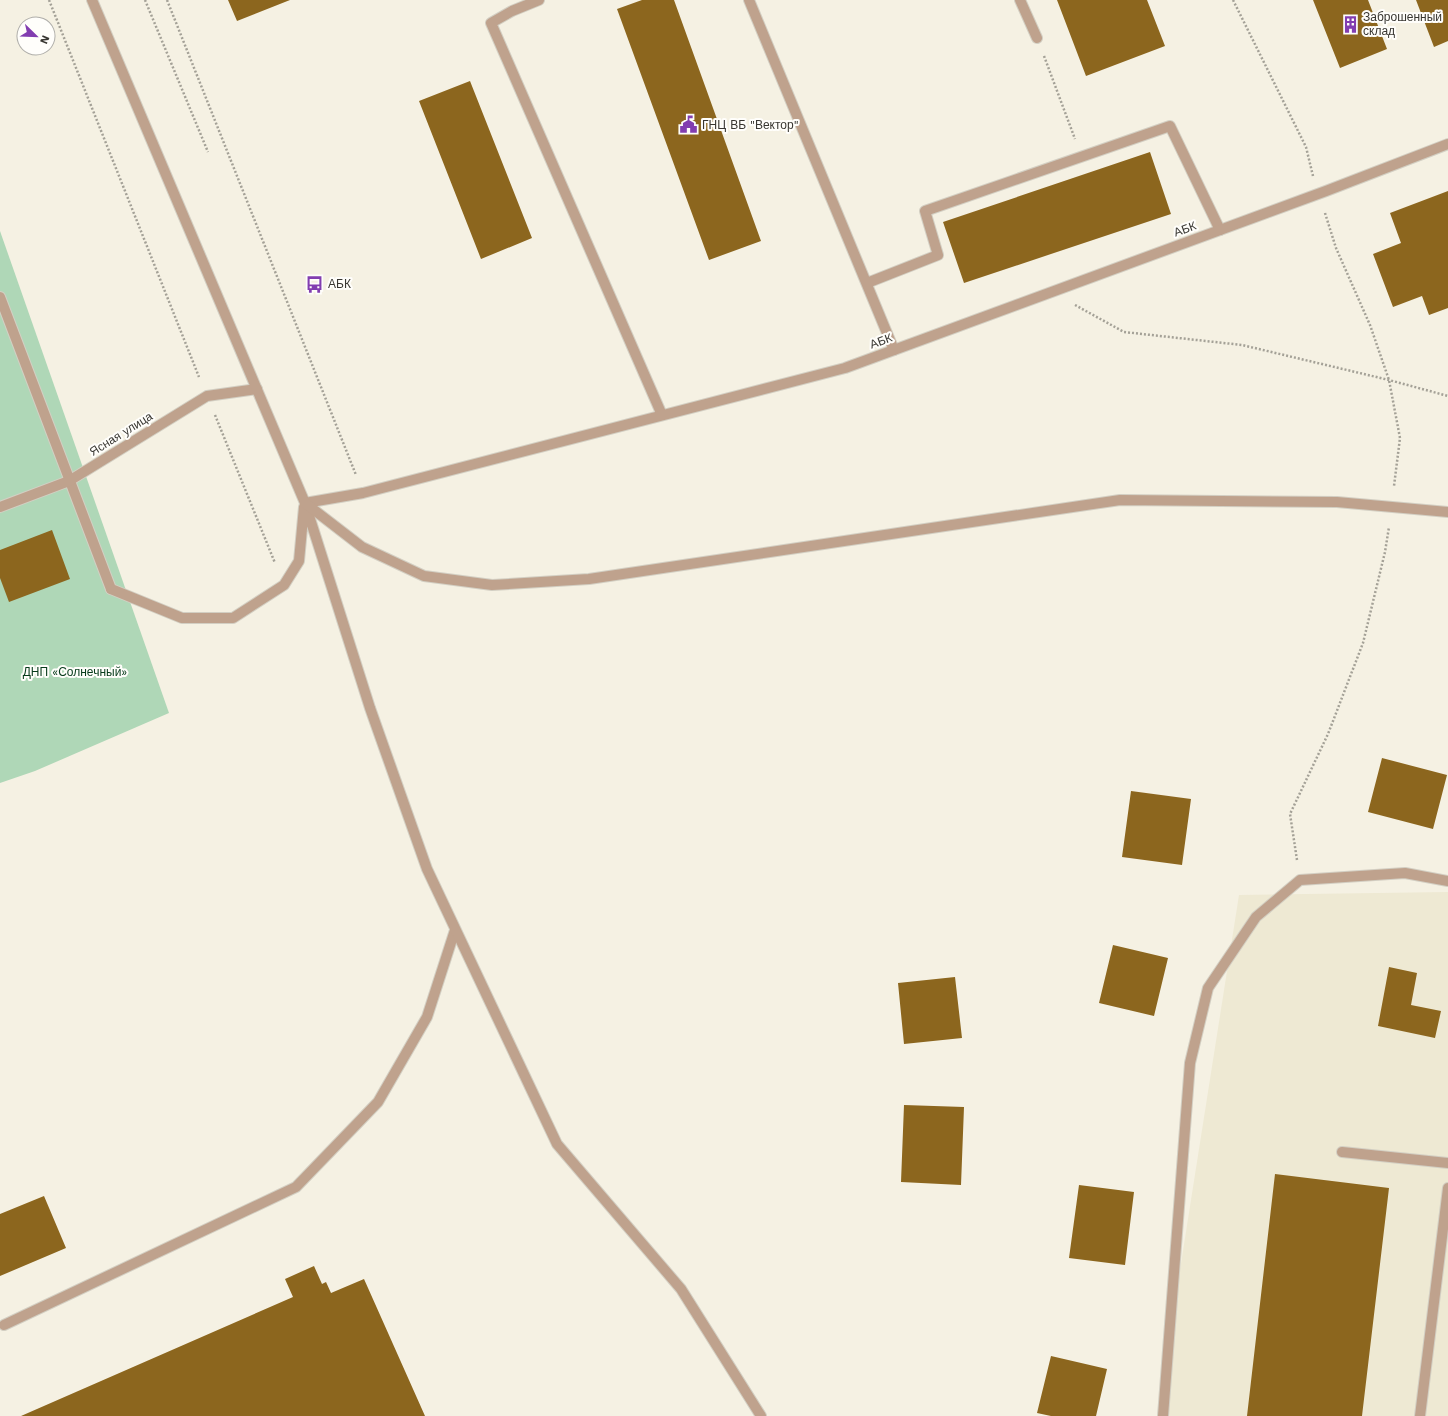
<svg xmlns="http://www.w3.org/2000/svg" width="1448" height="1416" font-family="'Work Sans',sans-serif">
	<rect width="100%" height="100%" fill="#f5f1e3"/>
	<path fill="#eee9d3" d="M1448 892V1416H1157L1239 895Z"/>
	<path fill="#afd7b7" d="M0 231 169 713 35 771 0 783Z"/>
	<path fill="#8c661e" d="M228 0H290L237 21Z
		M642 0H674L761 241 709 260 617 9Z
		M1057 0H1147L1165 46 1086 76Z
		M1313 0H1368L1387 49 1340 68Z
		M1416 0H1448V41L1434 47Z
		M470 81 532 238 481 259 419 101Z
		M1150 152 1171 214 964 283 943 222Z
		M1448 191V308L1429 315 1422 296 1393 307 1373 254 1401 243 1390 213Z
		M52 530 70 579 9 602 0 578V550Z
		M1382 758 1447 775 1433 829 1368 812Z
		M1131 791 1191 799 1182 865 1122 857Z
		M1113 945 1168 958 1154 1016 1099 1003Z
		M1389 967 1417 973 1411 1005 1441 1011 1435 1038 1378 1026Z
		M955 977 962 1038 904 1044 898 983Z
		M904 1105 964 1107 961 1185 901 1182Z
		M1275 1174 1389 1188 1362 1416H1247Z
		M1079 1185 1134 1192 1125 1265 1069 1258Z
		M44 1196 66 1248 0 1276V1214Z
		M314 1266 322 1284 326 1282 331 1293 364 1279 425 1416H21L293 1297 285 1279Z
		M1051 1356 1107 1369 1096 1416H1051L1037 1413Z"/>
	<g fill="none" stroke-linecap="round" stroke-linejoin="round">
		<defs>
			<path id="service" d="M539 0 512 11 491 23 662 415
				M749 0 894 350
				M1020 0 1037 38
				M867 283 938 255 925 211 1170 126 1220 230
				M0 297 111 589
				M1342 1152 1448 1163
				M4 1325 296 1187 378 1102 427 1017 455 930
				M1163 1416 1190 1063 1208 988 1256 917 1300 880 1405 873 1448 881
				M1420 1416 1448 1188"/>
			<path id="minor" d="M305 503 363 493 845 368 1326 191 1448 144
				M305 503 370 708 427 869 557 1144 681 1289 761 1416
				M0 507 69 481 207 396 257 389
				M111 589 182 618H233L284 585 299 561 304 507"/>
			<path id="tertiary" d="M92 0 305 503 362 547 424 576 492 585 589 579 1120 500 1337 502 1448 512"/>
		</defs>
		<use href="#service" stroke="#d3cfc3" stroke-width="12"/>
		<use href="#minor" stroke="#d3cfc3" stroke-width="12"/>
		<use href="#tertiary" stroke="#d3cfc3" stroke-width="12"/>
		<path stroke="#a4a197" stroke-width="2.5" stroke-dasharray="2 2" stroke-linecap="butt" d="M49 0 199 377
			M145 0 208 152
			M167 0 356 475
			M1233 0 1306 147 1313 176
			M1044 56 1075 139
			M1325 213 1336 248 1370 325 1389 380 1400 438 1394 486
			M1075 305 1124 332 1242 345 1389 380 1448 396
			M215 415 275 563
			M1297 860 1290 814 1328 734 1363 643 1385 552 1389 527"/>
		<use href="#service" stroke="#bfa28d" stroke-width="10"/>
		<use href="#minor" stroke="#bfa28d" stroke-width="10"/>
		<use href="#tertiary" stroke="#bfa28d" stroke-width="10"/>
	</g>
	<defs>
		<symbol id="building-bare" viewBox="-9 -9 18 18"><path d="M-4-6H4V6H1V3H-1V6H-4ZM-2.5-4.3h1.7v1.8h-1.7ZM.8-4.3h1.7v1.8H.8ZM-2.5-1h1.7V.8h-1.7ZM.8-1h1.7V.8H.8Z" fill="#823db0" stroke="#fffefb" stroke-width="2.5" paint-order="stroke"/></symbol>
		<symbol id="civic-bare" viewBox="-9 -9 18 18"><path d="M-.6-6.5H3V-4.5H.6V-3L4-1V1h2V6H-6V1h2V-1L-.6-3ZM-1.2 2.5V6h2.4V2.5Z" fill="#823db0" stroke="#fffefb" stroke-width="2.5" paint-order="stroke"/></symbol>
		<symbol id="bus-bare" viewBox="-9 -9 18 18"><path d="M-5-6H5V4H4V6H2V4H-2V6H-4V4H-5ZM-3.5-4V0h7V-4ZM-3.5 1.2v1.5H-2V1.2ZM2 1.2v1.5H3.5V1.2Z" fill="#823db0" stroke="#fffefb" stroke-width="2.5" paint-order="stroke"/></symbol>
	</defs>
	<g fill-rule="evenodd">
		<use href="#building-bare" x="1338" y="12" width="25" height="25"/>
		<use href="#civic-bare" x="676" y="112" width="25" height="25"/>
		<use href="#bus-bare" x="302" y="272" width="25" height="25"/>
	</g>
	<g text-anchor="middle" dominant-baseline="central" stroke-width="4" stroke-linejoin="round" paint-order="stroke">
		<g font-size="12" fill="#383631" stroke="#fffefb" text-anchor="start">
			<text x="1363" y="17">Заброшенный<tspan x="1363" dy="14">склад</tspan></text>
			<text x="702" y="125">ГНЦ ВБ "Вектор"</text>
			<text x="328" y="284">АБК</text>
		</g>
		<g font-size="12" fill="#383631" stroke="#fffefb">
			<text transform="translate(1185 229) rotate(-20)">АБК</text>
			<text transform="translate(881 341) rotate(-20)">АБК</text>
			<text transform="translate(121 434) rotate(-32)">Ясная улица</text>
		</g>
		<g font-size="12" fill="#073b1b" stroke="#fffefb">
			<text x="75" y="672">ДНП «Солнечный»</text>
		</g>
	</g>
	<g transform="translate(36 36) rotate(113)"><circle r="19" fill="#fffefb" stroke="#afaeaa"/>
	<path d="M0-3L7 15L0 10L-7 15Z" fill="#823db0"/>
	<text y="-6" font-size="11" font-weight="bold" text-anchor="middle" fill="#383631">N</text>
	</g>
</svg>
